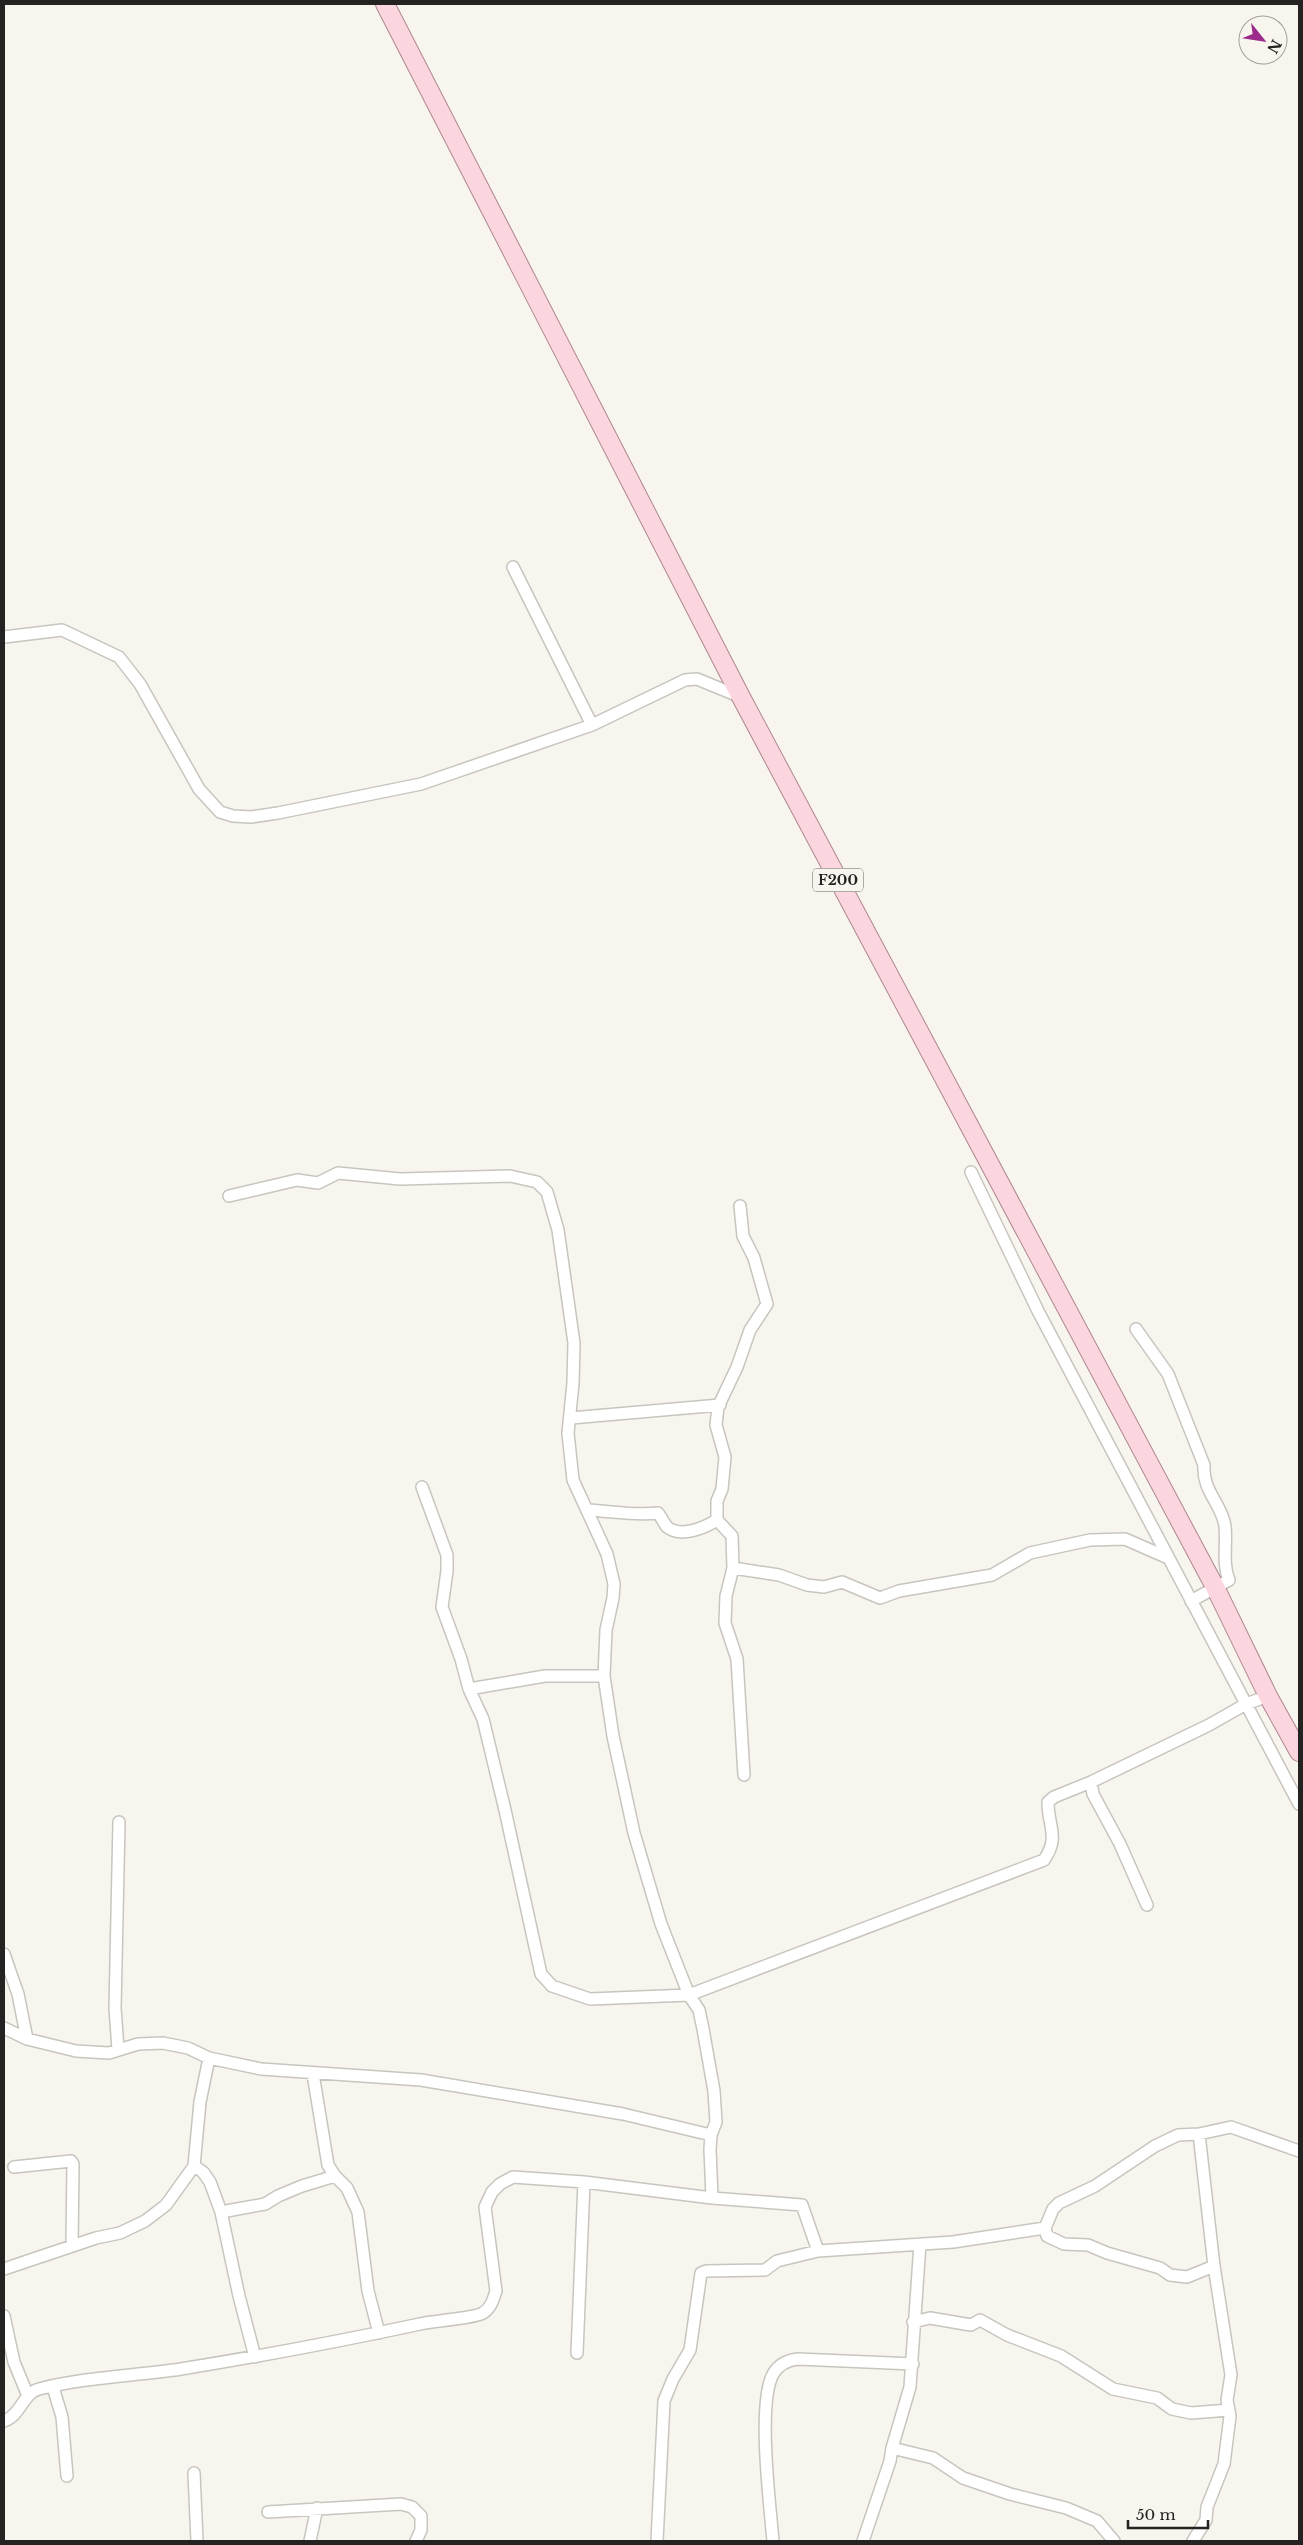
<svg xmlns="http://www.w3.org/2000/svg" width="1303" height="2545" font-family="'Libre Baskerville',serif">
	<rect width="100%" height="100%" fill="#f7f5ee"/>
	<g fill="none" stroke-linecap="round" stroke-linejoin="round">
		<defs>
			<path id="street" d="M513 567 592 725
				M4 637 62 630 119 657 140 684 199 789 220 812 233 816 251 817 278 813 421 784 592 725 685 680 697 679 741 697
				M971 1172 1038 1311 1299 1804
				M229 1196 297 1180 318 1183 338 1173 400 1179 510 1176 537 1182 547 1192 558 1230 574 1343 573 1383 568 1433 573 1480 607 1554 614 1584 613 1598 606 1630 604 1676 613 1736 634 1833 661 1924 689 1995 699 2010 703 2029 714 2091 716 2122 711 2135 710 2149 712 2198
				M1136 1329 1168 1374 1204 1465C1202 1491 1222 1504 1225 1526 1227 1545 1222 1563 1229 1580L1191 1601
				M571 1418 720 1405
				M422 1487 447 1555V1571L442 1607 461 1659 469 1689 483 1719 505 1810 541 1974 552 1986 590 1999 689 1995 1044 1860C1060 1837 1048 1827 1048 1802L1054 1797 1091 1782
				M588 1510C611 1511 634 1516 658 1513 661 1517 664 1523 667 1527 681 1538 704 1528 717 1520L732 1536 733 1568 726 1596 725 1623 737 1659 744 1775
				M717 1520V1501L722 1489 725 1457 716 1425 718 1407 737 1367 750 1330 767 1304 754 1258 743 1236 740 1206
				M733 1568 779 1575 807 1585 824 1587 842 1582 880 1598 899 1591 992 1575 1030 1553 1090 1540 1125 1539 1166 1557
				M469 1689 545 1676H604
				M1147 1905 1120 1844 1093 1794 1091 1782 1209 1725 1246 1704 1268 1696
				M4 1954 18 1994 27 2039
				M4 2028 27 2039 76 2051 109 2053 138 2044 163 2043 188 2048 209 2058 261 2069 421 2080 623 2114 711 2135
				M118 2049 115 2008 119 1822
				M313 2074 328 2165 335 2176 347 2188 358 2212 368 2291 379 2333
				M194 2166 203 2172 210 2182 221 2212 239 2296 255 2357
				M14 2167 71 2161 73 2164 72 2246
				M221 2212 265 2204 278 2196 302 2186 335 2176
				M1214 2266 1187 2277 1170 2275 1160 2268 1107 2253 1088 2245 1064 2244 1047 2236 1045 2228 1053 2209 1059 2203 1095 2186 1155 2146 1178 2135 1199 2134 1231 2127 1299 2151
				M4 2269 96 2238 120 2233 145 2221 166 2205 194 2166 200 2102 209 2058
				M4 2316 14 2362 28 2396
				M913 2322 930 2318 971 2325 980 2320 1007 2335 1061 2356 1113 2389 1157 2398 1172 2409 1191 2413 1229 2410
				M577 2353 584 2182
				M53 2387 62 2417 67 2476
				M4 2421C21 2415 23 2393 39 2389 85 2377 134 2376 181 2369 261 2356 341 2341 420 2324 432 2321 476 2318 483 2313 491 2308 493 2300 496 2291L485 2207 492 2192 500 2184 513 2177 584 2182 712 2198 802 2205 818 2251
				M892 2448 933 2458 963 2478 1010 2494 1066 2508 1097 2521 1114 2541
				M194 2473 197 2541
				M268 2512 401 2504 412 2507 421 2516V2530L416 2541
				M310 2541 317 2508
				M657 2541 664 2401 673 2379 690 2350 701 2273 706 2271 765 2270 777 2261 818 2251 953 2242 1045 2228
				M773 2541C770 2505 757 2404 773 2374 779 2364 788 2360 798 2359L913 2364
				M863 2541 890 2461 892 2448 910 2387 920 2244
				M1193 2541 1206 2520 1207 2507 1224 2464 1230 2416 1227 2400 1231 2375 1214 2266 1199 2134"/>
			<path id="primary" d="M385 4 741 697 1215 1587 1268 1696 1299 1752"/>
		</defs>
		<use href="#street" stroke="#c7c5be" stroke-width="14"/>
		<use href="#primary" stroke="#ae868f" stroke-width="20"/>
		<use href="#street" stroke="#fff" stroke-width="11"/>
		<use href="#primary" stroke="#fbd6df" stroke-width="18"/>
	</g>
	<g text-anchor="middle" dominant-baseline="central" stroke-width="4" stroke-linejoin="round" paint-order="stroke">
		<rect fill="#f7f5ee" stroke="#63625e" stroke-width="1" x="813" y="868.5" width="50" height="23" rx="4"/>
		<g font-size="14" font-weight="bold" fill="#242321">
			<text x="838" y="880">F200</text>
		</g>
	</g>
	<rect width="1303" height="2545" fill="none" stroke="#242321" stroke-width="10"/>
	<g transform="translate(1263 40) rotate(120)"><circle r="24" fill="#f7f5ee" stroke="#a3a19c"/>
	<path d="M0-4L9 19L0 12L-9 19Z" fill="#9c2c8b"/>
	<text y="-8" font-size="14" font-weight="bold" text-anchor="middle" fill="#242321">N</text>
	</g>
	<path d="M1128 2520v8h80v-8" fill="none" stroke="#242321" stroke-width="2.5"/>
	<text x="1136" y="2520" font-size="15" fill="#242321" stroke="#f7f5ee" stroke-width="4" paint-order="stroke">50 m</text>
</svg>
